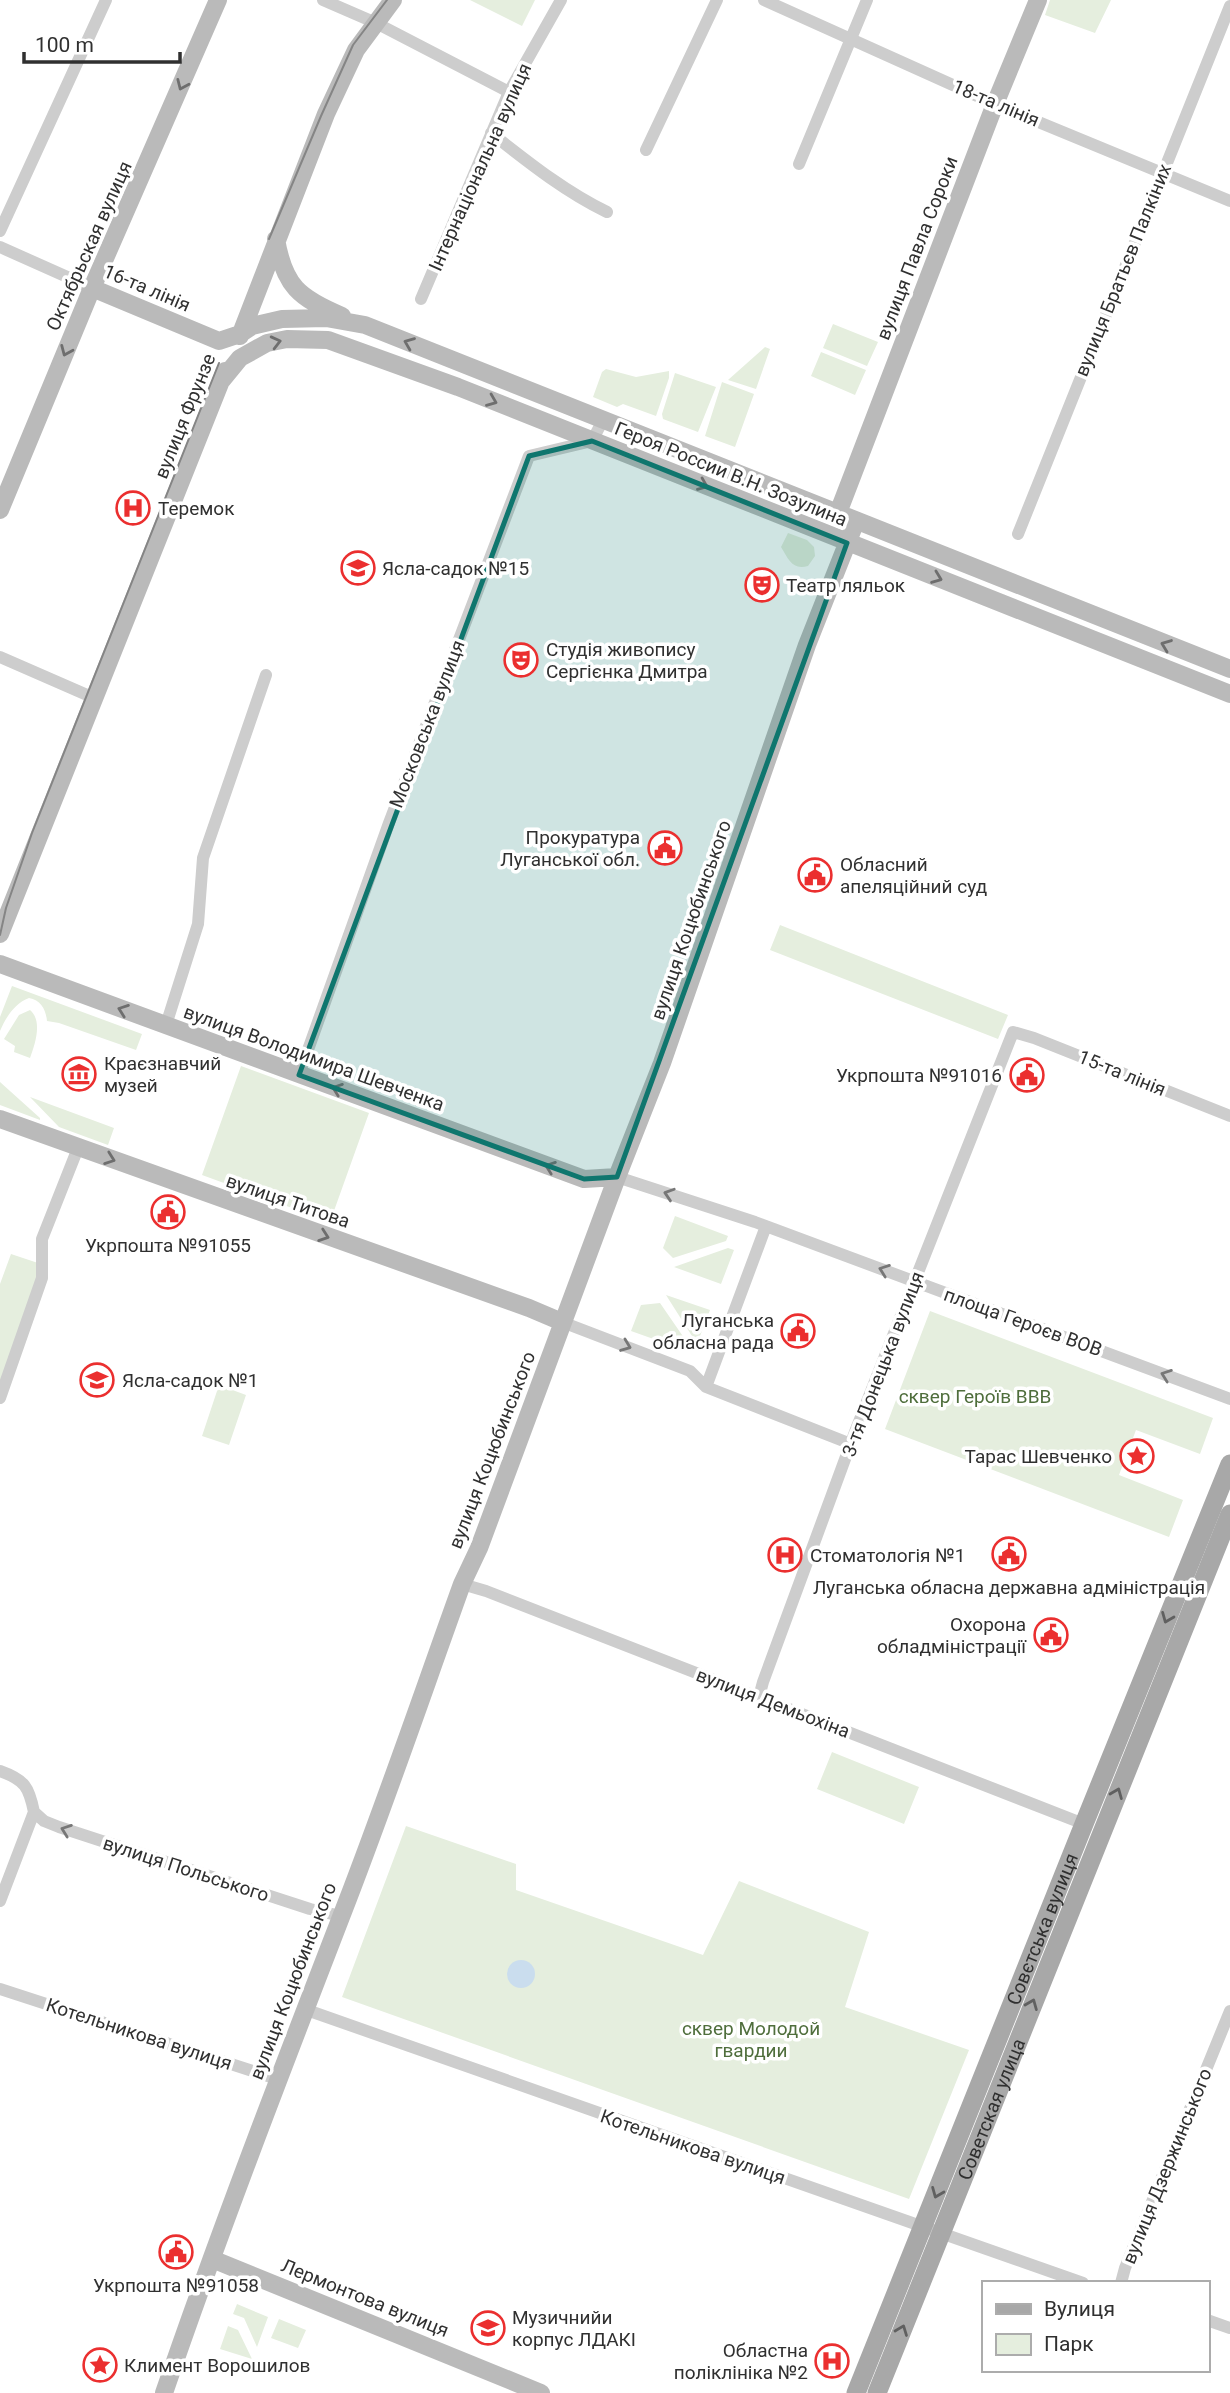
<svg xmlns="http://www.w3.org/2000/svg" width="1230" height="2393" font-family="Roboto,sans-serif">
	<rect width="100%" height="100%" fill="#fff"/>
	<path fill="#e5eede" d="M470 0H535L522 26Z
		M1050 0H1111L1095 33 1045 15Z
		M833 324 878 342 867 366 823 348Z
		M765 347 770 349 756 389 728 380Z
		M821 352 866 370 855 395 811 376Z
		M606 369 636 377 669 371V378L656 416 623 404 617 407 593 397 602 372Z
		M675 373 716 387 698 432 663 419 662 414Z
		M722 382 754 394 735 447 705 436Z
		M788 533 807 540 814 547 815 556 808 566C792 570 789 560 781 547Z
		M780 925 1008 1015 998 1039 770 950Z
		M12 986 142 1034 136 1050 59 1023 47 1021C46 1010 41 1000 29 998 15 1003 6 1017 0 1031V1017Z
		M30 1010C43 1021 35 1044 30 1058L14 1052 15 1046 4 1039 19 1015Z
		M241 1066 369 1113 330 1222 202 1175Z
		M0 1082 40 1118V1120L0 1105Z
		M30 1097 114 1128 108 1145 59 1127Z
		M675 1216 728 1236 726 1241 673 1258 663 1248Z
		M728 1248 734 1250 721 1284 674 1267Z
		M11 1254 44 1265 0 1382V1284Z
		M666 1295 710 1310 697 1344Z
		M660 1303 691 1348 690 1352 631 1331 641 1305Z
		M930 1311 1213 1418 1200 1454 1136 1430 1119 1475 1183 1500 1169 1537 885 1429Z
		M219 1385 246 1395 229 1445 202 1436Z
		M832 1752 919 1787 904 1824 817 1789Z
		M406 1826 516 1864V1890L703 1955 739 1881 869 1932 845 2007 969 2050 909 2199 342 1997Z
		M237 2304 268 2317 257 2347 244 2318 233 2314Z
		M279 2319 306 2330 298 2348 271 2338Z
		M228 2326 238 2330 252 2359 220 2349Z"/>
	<path fill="#caddee" d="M507 1974a14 14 0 1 1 28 0a14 14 0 1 1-28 0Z"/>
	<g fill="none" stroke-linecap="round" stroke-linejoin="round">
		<path stroke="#cdcdcd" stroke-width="12" d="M323 0 376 23 509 92
			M764 0 995 104 1230 201
			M491 133C528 162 564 191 607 212
			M646 150 717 0
			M799 164 867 0
			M0 231 106 0
			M0 247 92 288
			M421 299 509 92 561 0
			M1018 534 1230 6
			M0 657 94 698
			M166 1025 198 924 203 858 266 675
			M299 1075 389 823 529 456 592 441 602 422
			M617 1177 755 1222 1230 1399
			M562 1322 690 1371 706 1387 851 1444
			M706 1387 766 1226
			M0 1398 42 1278V1239L78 1148
			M462 1584 486 1591 1084 1824
			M759 1697 763 1682 855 1432 1013 1032 1034 1038 1230 1116
			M0 1771C25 1780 29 1787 34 1812
			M34 1812 44 1821 59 1827 310 1909 341 1916
			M0 1901 34 1812
			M0 1989 277 2079
			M304 2009 1083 2283
			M1121 2283 1125 2268 1230 2011
			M1207 2320 1230 2328"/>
		<path stroke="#bababa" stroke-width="18" d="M276 239C284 286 299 298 342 316
			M92 288 219 341 240 334 252 326 282 319 326 318 365 325C652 442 942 553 1230 669
			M240 336 326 114 356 50 393 0
			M222 380 240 358 267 343 287 339 328 340 458 387 1230 694
			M0 510 92 288 218 0
			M838 513 995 104 1038 0
			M0 934 225 371
			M0 964 584 1179 617 1177
			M0 1119 529 1308 562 1322
			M212 2259 541 2393
			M164 2393C219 2233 280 2075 341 1917 384 1807 422 1695 462 1584L479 1548 617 1177 662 1063 807 645 856 521"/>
		<g stroke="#a8a8a8" stroke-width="19">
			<path id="s1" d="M856 2393 1084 1824 1230 1464"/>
			<path id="s2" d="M877 2393 1230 1514"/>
		</g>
		<path stroke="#858585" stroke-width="2" d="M269 239 321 116 353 45 387 0
			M0 935 6 908 32 833 219 363"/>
	</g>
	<defs><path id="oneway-chevron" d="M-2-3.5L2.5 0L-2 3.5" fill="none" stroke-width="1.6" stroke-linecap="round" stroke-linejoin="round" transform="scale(1.75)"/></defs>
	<g stroke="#6e6e6e">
		<use href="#oneway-chevron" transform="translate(182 85) rotate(114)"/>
		<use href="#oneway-chevron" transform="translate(276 342) rotate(-14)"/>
		<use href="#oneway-chevron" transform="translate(409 343) rotate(-158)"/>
		<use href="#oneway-chevron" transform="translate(66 351) rotate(113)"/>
		<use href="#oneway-chevron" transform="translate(492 401) rotate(22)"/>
		<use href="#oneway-chevron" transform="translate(703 485) rotate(22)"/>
		<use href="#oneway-chevron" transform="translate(937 578) rotate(21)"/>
		<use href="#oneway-chevron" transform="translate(1166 645) rotate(-159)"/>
		<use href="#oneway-chevron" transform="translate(123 1010) rotate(-160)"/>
		<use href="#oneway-chevron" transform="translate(337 1089) rotate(-160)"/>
		<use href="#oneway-chevron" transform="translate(110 1159) rotate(20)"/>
		<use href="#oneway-chevron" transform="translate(550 1167) rotate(-160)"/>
		<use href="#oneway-chevron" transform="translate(324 1236) rotate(19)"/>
	</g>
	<g stroke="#777">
		<use href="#oneway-chevron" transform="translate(669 1194) rotate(-162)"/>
		<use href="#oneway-chevron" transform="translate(884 1270) rotate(-160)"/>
		<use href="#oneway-chevron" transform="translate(626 1346) rotate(21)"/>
		<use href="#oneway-chevron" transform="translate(1166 1375) rotate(-160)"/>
		<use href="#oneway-chevron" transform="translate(66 1830) rotate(-160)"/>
	</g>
	<g stroke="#606060">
		<use href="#oneway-chevron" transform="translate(1167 1618) rotate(112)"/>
		<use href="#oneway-chevron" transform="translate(1117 1793) rotate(-68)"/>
		<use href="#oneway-chevron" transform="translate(1032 2004) rotate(-68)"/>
		<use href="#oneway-chevron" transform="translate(937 2193) rotate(112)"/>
		<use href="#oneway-chevron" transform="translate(902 2330) rotate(-69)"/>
	</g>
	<path fill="#0f766e" fill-opacity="0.2" stroke="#0f766e" stroke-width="5" stroke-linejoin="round" d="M592 441 847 543 617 1177 584 1179 299 1075 529 456Z"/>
	<defs>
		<symbol id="hospital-ring" viewBox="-11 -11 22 22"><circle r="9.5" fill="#fff" stroke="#eb2f2f" stroke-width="1.5"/><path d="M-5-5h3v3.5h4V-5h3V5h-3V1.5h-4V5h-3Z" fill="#eb2f2f"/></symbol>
		<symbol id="school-ring" viewBox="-11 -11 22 22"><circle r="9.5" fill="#fff" stroke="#eb2f2f" stroke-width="1.5"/><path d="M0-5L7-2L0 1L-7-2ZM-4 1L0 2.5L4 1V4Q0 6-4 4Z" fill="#eb2f2f"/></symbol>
		<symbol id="theatre-ring" viewBox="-11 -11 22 22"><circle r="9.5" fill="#fff" stroke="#eb2f2f" stroke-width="1.5"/><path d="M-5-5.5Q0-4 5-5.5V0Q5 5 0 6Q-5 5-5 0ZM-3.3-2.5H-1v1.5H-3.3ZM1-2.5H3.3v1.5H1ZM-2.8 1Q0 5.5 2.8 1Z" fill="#eb2f2f"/></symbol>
		<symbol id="civic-ring" viewBox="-11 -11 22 22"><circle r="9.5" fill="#fff" stroke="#eb2f2f" stroke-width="1.5"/><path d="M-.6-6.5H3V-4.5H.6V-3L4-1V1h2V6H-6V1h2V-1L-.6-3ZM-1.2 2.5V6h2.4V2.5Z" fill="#eb2f2f"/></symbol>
		<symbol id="museum-ring" viewBox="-11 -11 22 22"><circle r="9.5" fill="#fff" stroke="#eb2f2f" stroke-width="1.5"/><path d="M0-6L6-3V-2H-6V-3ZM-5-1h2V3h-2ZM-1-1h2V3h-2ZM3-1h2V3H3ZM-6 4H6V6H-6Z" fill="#eb2f2f"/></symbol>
		<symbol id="sight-ring" viewBox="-11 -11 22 22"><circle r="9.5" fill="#fff" stroke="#eb2f2f" stroke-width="1.5"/><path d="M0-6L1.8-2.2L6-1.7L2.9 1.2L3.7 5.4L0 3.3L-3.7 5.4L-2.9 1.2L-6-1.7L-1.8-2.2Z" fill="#eb2f2f"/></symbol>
		<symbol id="university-ring" viewBox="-11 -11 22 22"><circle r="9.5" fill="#fff" stroke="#eb2f2f" stroke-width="1.5"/><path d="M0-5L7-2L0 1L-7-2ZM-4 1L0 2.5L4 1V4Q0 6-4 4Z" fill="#eb2f2f"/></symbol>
	</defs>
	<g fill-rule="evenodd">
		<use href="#hospital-ring" x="114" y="489" width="38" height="38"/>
		<use href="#school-ring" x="339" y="549" width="38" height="38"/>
		<use href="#theatre-ring" x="743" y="566" width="38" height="38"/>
		<use href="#theatre-ring" x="502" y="641" width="38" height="38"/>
		<use href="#civic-ring" x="646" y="829" width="38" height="38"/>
		<use href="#civic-ring" x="796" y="856" width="38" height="38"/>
		<use href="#museum-ring" x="60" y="1055" width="38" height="38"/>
		<use href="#civic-ring" x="1008" y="1056" width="38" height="38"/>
		<use href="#civic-ring" x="149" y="1193" width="38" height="38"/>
		<use href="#civic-ring" x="779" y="1312" width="38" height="38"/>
		<use href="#school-ring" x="78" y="1361" width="38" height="38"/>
		<use href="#sight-ring" x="1118" y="1437" width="38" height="38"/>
		<use href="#civic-ring" x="990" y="1535" width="38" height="38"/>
		<use href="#hospital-ring" x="766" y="1536" width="38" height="38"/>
		<use href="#civic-ring" x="1032" y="1616" width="38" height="38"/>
		<use href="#civic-ring" x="157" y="2233" width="38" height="38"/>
		<use href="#university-ring" x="469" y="2309" width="38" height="38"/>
		<use href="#hospital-ring" x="813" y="2342" width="38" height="38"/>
		<use href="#sight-ring" x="81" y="2346" width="38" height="38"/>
	</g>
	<g text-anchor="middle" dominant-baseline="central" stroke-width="7" stroke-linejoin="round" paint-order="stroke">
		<g font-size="19" fill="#303030" stroke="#fff">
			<text transform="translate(996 103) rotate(23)">18-та лінія</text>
			<text transform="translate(480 167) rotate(-66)">Інтернаціональна вулиця</text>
			<text transform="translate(89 246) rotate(-66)">Октябрьская вулиця</text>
			<text transform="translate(917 248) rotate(-69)">вулиця Павла Сороки</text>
			<text transform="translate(1123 270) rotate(-68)">вулиця Братьєв Палкіних</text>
			<text transform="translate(147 288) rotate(23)">16-та лінія</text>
			<text transform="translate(185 416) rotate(-68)">вулиця Фрунзе</text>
			<text transform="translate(731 474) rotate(22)">Героя России В.Н. Зозулина</text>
			<text transform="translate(427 724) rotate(-69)">Московська вулиця</text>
			<text transform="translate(691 920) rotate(-71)">вулиця Коцюбинського</text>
			<text transform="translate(314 1058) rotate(20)">вулиця Володимира Шевченка</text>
			<text transform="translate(1122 1073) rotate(22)">15-та лінія</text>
			<text transform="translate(288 1201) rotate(19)">вулиця Титова</text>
			<text transform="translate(1023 1322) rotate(20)">площа Героєв ВОВ</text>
			<text transform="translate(883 1364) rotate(-69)">3-тя Донецька вулиця</text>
			<text transform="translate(492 1450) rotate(-69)">вулиця Коцюбинського</text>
			<text transform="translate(773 1703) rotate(21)">вулиця Демьохіна</text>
			<text transform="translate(186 1869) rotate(18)">вулиця Польського</text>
			<text stroke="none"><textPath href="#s1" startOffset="500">Совєтська вулиця</textPath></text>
			<text transform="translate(293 1981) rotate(-69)">вулиця Коцюбинського</text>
			<text transform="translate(139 2034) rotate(18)">Котельникова вулиця</text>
			<text stroke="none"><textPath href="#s2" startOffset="306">Советская улица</textPath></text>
			<text transform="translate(693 2147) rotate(19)">Котельникова вулиця</text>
			<text transform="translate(1167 2166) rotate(-68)">вулиця Дзержинського</text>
			<text transform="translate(365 2298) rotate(22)">Лермонтова вулиця</text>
		</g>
		<g font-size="19" fill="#303030" stroke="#fff" text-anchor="start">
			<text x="158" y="508">Теремок</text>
			<text x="382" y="568">Ясла-садок №15</text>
			<text x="786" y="585">Театр ляльок</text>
			<text x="546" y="649">Студія живопису<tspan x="546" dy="22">Сергієнка Дмитра</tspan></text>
			<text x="640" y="837" text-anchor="end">Прокуратура<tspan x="640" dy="22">Луганської обл.</tspan></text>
			<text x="840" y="864">Обласний<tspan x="840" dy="22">апеляційний суд</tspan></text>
			<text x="104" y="1063">Краєзнавчий<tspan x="104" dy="22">музей</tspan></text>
			<text x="1002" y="1075" text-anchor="end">Укрпошта №91016</text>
			<text x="168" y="1245" text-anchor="middle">Укрпошта №91055</text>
			<text x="774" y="1320" text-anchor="end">Луганська<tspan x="774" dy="22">обласна рада</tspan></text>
			<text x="122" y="1380">Ясла-садок №1</text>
			<text x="1112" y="1456" text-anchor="end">Тарас Шевченко</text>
			<text x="810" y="1555">Стоматологія №1</text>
			<text x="1009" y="1587" text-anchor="middle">Луганська обласна державна адміністрація</text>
			<text x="1026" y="1624" text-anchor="end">Охорона<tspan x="1026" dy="22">обладміністрації</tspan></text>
			<text x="176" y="2285" text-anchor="middle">Укрпошта №91058</text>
			<text x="512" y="2317">Музичнийи<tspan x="512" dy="22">корпус ЛДАКІ</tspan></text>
			<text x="808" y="2350" text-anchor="end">Областна<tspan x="808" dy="22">поліклініка №2</tspan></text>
			<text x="124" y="2365">Климент Ворошилов</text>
		</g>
		<g font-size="19" fill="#4f6e3c" stroke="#fff">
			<text x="975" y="1396">сквер Героїв ВВВ</text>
			<text x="751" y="2028">сквер Молодой<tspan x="751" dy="22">гвардии</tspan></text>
		</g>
	</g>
	<rect x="982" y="2281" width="228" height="91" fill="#ffffff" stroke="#acacac" stroke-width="2"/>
	<rect x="996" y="2304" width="35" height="10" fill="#a8a8a8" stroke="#acacac" stroke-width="2"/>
	<text x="1044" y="2316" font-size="21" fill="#303030">Вулиця</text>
	<rect x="996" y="2334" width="35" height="21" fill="#e5eede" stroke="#acacac" stroke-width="2"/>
	<text x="1044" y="2351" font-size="21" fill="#303030">Парк</text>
	<path d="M24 52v10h156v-10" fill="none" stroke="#303030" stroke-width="3.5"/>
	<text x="35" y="52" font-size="21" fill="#303030" stroke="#ffffff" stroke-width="5" paint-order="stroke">100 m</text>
</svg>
